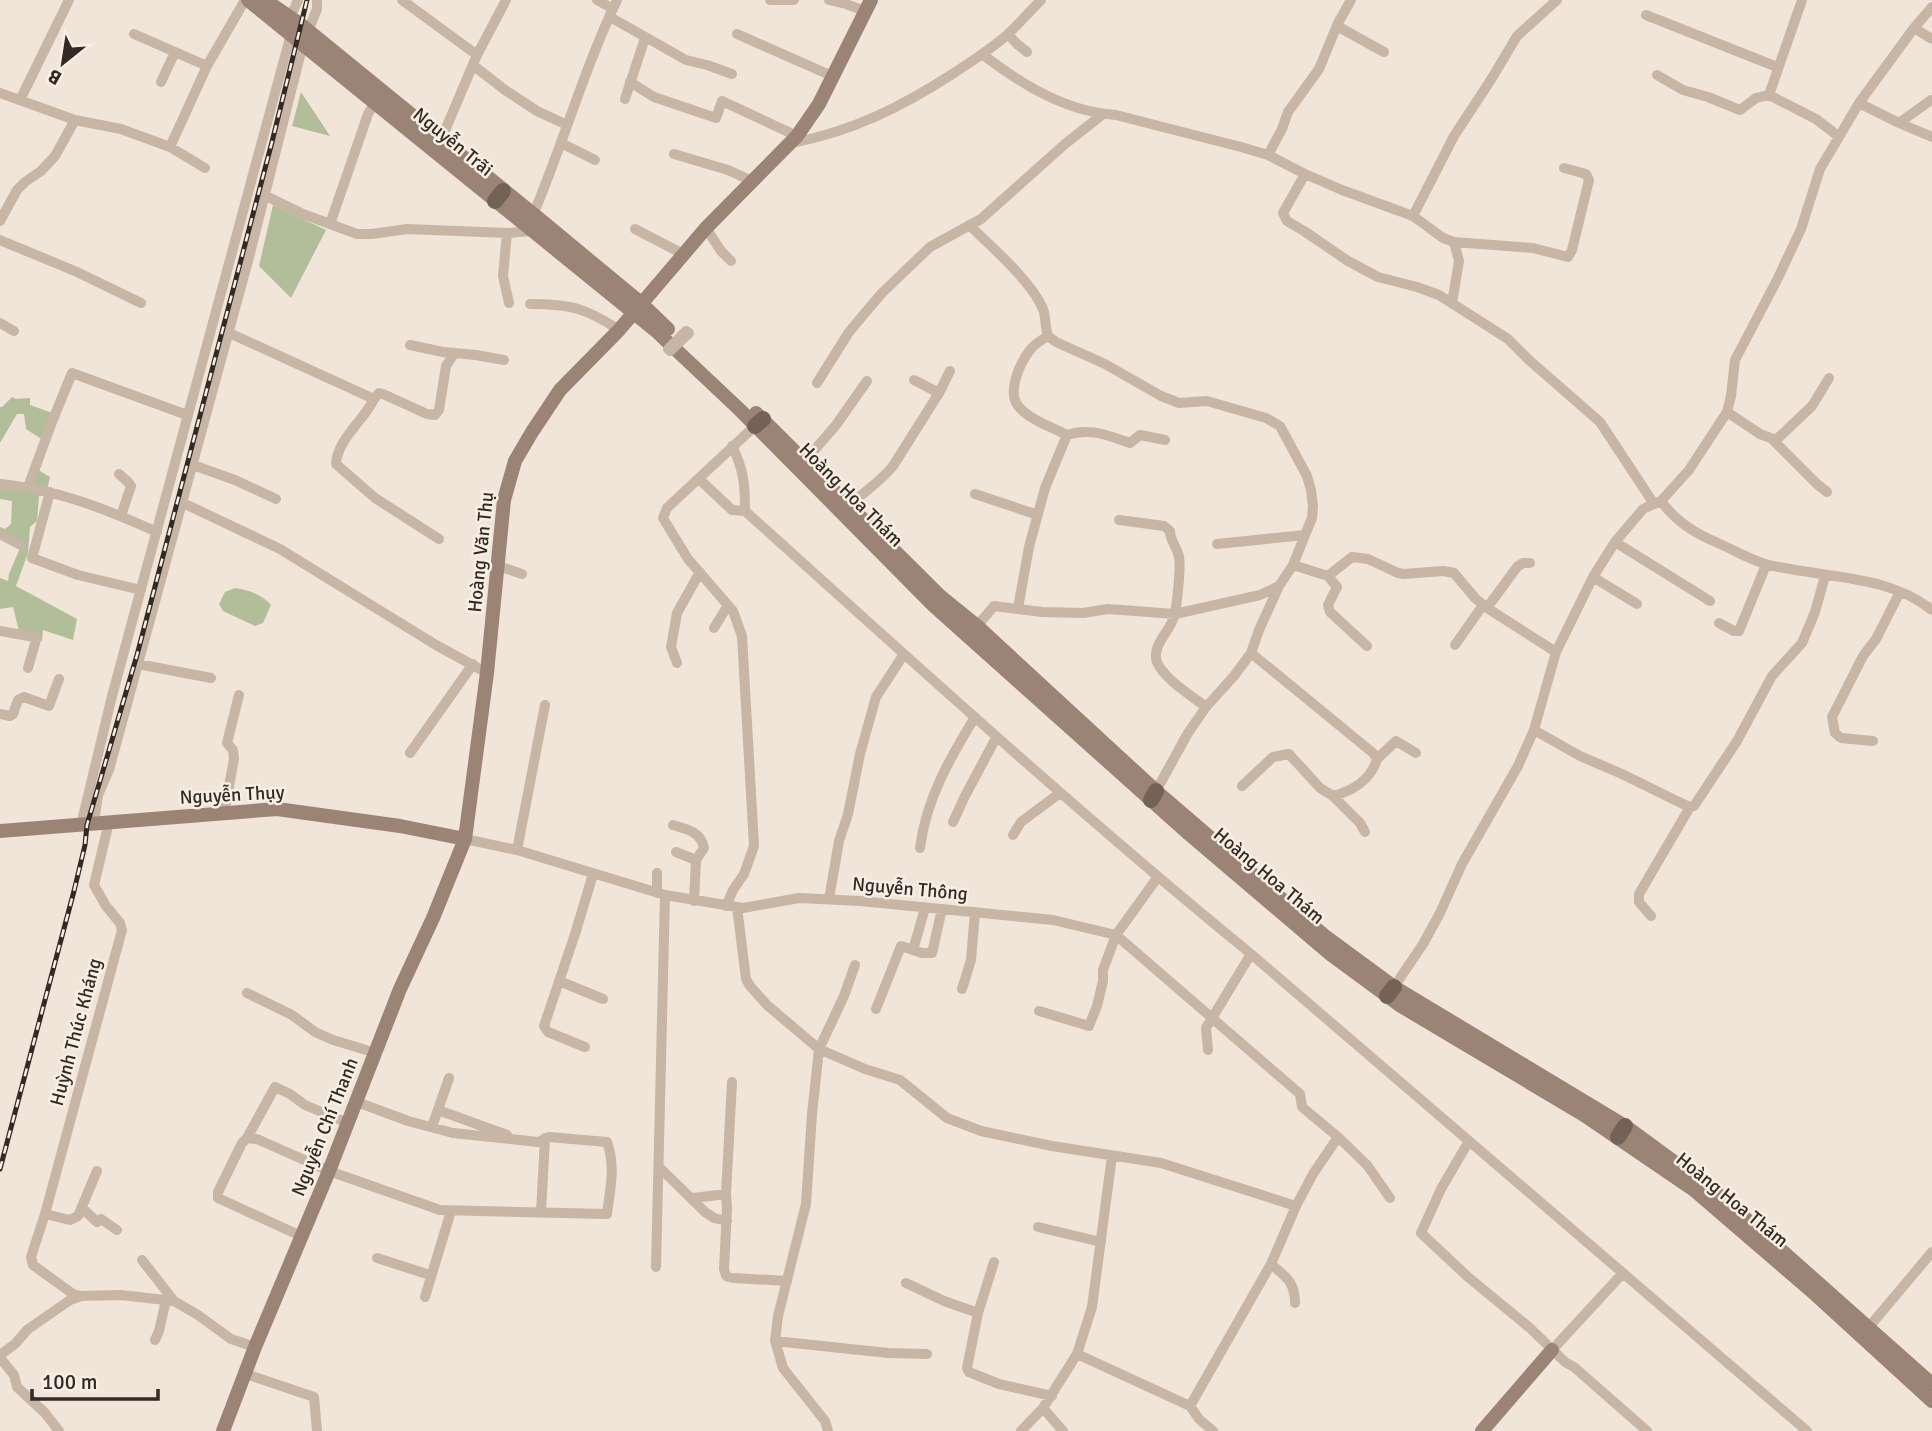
<svg xmlns="http://www.w3.org/2000/svg" width="1932" height="1431" font-family="Signika,sans-serif">
	<rect width="100%" height="100%" fill="#f0e5d8"/>
	<path fill="#b1be99" d="M301 92 330 136 292 126Z
		M273 205 326 230 291 298 259 266Z
		M12 397 16 399 30 398V405L55 414 46 442 26 429 24 414H17L0 443V407H2Z
		M35 468 50 477 48 486 53 494 39 496 37 521 30 527 28 553 16 586 77 619 73 640 43 630 42 641 20 635 13 607 0 609V578L8 581 9 574 20 548 0 536V527L5 529 11 524 12 501 0 499V479L14 481 22 489Z
		M235 588C248 590 262 594 271 605L263 623 255 626 223 611 219 604 225 592Z"/>
	<g fill="none" stroke-linecap="round" stroke-linejoin="round">
		<path stroke="#c7b5a5" stroke-width="10" d="M402 0 477 55
			M597 0 613 9
			M770 0H794
			M829 0 846 4 865 11
			M1802 0 1769 95 1816 119 1838 136
			M1646 15 1777 67
			M610 17 686 60 707 65 732 74
			M290 18 298 0
			M1337 26 1384 52
			M1914 28 1932 39
			M308 31 317 9V0
			M134 34 207 66
			M737 34 832 76
			M1008 34 1017 44 1027 52
			M982 54C1021 84 1066 112 1116 115L1241 147 1268 155 1305 174 1342 190 1413 216 1443 238 1454 242 1533 248 1568 257 1572 250 1589 180 1586 174 1564 168
			M474 66 505 90 537 111 567 125
			M1657 75 1683 90 1708 97 1740 110 1756 98 1769 95
			M161 82 175 52
			M630 82 654 97 716 118 722 101 797 136
			M0 93 75 120 121 129 170 147 205 168
			M625 99 645 38
			M20 100 69 0
			M1859 103 1899 123 1932 137
			M1899 123 1931 100
			M441 140 477 55 506 0
			M561 143 595 160
			M791 143C852 132 903 106 954 73 972 61 991 49 1007 35 1019 24 1030 11 1041 0
			M170 147 207 66 245 0
			M674 154 728 170 752 181
			M1268 155 1282 129 1288 112 1319 69 1338 23 1351 0
			M1305 174 1283 213 1287 221 1304 231 1348 261 1378 277 1417 287 1439 295 1508 339 1529 360 1600 422 1654 504
			M264 195 303 214 357 234H372L407 229 507 233 531 231
			M533 215C563 144 584 69 617 0
			M1413 216 1454 136 1492 78 1517 36 1557 0
			M0 221 17 190 25 182 41 171 55 156 75 120
			M330 224 368 114 375 102
			M969 225C991 246 1032 282 1043 309 1046 317 1045 328 1048 336L1056 342 1105 364 1161 396 1174 401 1179 403 1207 401 1266 418 1280 426 1307 476 1311 490 1313 506 1312 518 1305 535 1293 565 1279 586 1259 630 1251 653 1234 676 1206 707 1188 733 1156 791
			M706 228 721 251 731 261
			M635 229 683 254
			M507 233 503 276 509 303
			M0 240 77 272 141 303
			M1452 303 1459 261 1454 242
			M530 304C570 304 586 308 619 330
			M0 323 14 331
			M227 332 374 399C364 420 337 440 336 464L375 498 439 539
			M1048 336C1041 340 1035 344 1030 350 1020 363 1006 393 1019 407 1030 420 1052 427 1067 435
			M410 345 443 352 476 355 504 360
			M914 380 939 393
			M817 383 849 332 881 294 930 247 981 219 1065 144 1103 114
			M374 399 379 393 383 394 427 414 435 415 439 410 446 366 454 354
			M1727 412 1760 434 1776 440 1812 406 1829 378
			M1773 440 1817 484 1827 492
			M732 446C744 470 745 485 745 511
			M805 461 836 425 867 381
			M193 465 235 480 276 499
			M119 474 129 483 131 486 121 516
			M699 479 732 510 745 511C912 661 1077 812 1251 954L1807 1431
			M0 484C56 489 106 509 157 532
			M28 487 52 422 72 373 187 415
			M50 492 32 558 78 575 141 590
			M975 494 1038 515
			M1661 501C1676 522 1696 534 1720 544 1736 551 1752 561 1769 565 1823 578 1887 574 1932 610
			M181 502 280 549 436 645 487 673
			M850 505C864 492 881 481 893 466L939 393 950 371
			M1119 520 1164 526 1170 531C1170 541 1177 547 1179 557 1181 567 1177 606 1174 617 1170 631 1151 646 1157 662 1162 677 1193 697 1206 707
			M0 534 21 545
			M1615 542 1710 601
			M1217 544 1305 535
			M1293 565 1328 576 1352 557 1368 559 1398 573 1404 574 1443 571 1454 573 1475 598 1487 608 1556 652
			M498 566 522 574
			M1328 576 1337 587 1328 605 1330 612 1367 646
			M1593 577 1637 604
			M1018 608 1029 547 1045 488 1067 435C1090 427 1109 436 1130 443L1140 435 1165 440
			M1487 608 1517 567 1523 563H1530
			M1719 623 1734 631H1739L1766 565
			M977 626 994 606 1042 612 1083 613 1108 609 1175 614 1260 595 1279 586
			M714 628 728 605
			M0 631 34 637 36 640 28 668
			M1455 645 1483 605
			M677 663 671 647 677 613 700 572
			M138 664 211 678
			M0 714 10 716 13 714 18 700 24 697 49 706 59 679
			M1534 730 1580 756 1622 774 1685 805 1690 807 1694 806 1737 741 1772 676 1802 643 1815 612 1825 576
			M1873 741 1841 738 1835 733 1832 717 1863 656 1876 639 1900 592
			M410 753 473 664
			M1377 759 1396 741 1416 753
			M1242 786 1273 757 1289 754 1320 788 1333 796C1352 791 1371 780 1377 759L1373 753 1251 653
			M1333 796 1360 823 1365 832
			M224 813 234 759 233 750 227 743 239 695
			M109 822 94 885 106 906 120 923 122 930 45 1214 31 1257 33 1265 73 1294 81 1296 121 1295 174 1301 198 1315 231 1339 255 1347
			M953 822 965 796 996 738
			M94 823 98 795 109 770 248 261 303 44
			M81 825 112 696 291 34
			M673 825C687 829 701 832 704 848L696 860 694 901
			M1013 835 1021 822 1060 793
			M465 839 517 850 665 895 743 908 799 898 860 901 1053 920 1116 935 1300 1094 1302 1107 1338 1137 1313 1174 1296 1206 1271 1264 1190 1406
			M920 848C926 799 950 758 975 717
			M517 850 545 705
			M676 852 696 860
			M657 893V873
			M829 899 839 841 848 814 860 754 876 697 904 654
			M726 906 733 890 744 874 754 846 742 636 733 611 688 559 663 518 667 508 755 426
			M737 907 746 979 750 986 767 1005 819 1049 812 1114 806 1204 778 1316 775 1341 783 1368 825 1421 828 1431
			M1651 916 1639 902V894L1690 807
			M913 950 925 908
			M855 965 844 996 819 1049 865 1069 900 1080 947 1118 981 1131 1052 1146 1161 1163 1296 1206
			M559 981 603 999
			M1394 987 1423 944 1440 913 1462 864 1518 766 1534 730 1556 652 1593 577 1615 542 1643 509 1661 501 1689 470 1727 412 1731 396 1735 360 1778 278 1801 229 1820 169 1859 103 1914 28 1932 7
			M962 989 971 960 975 912
			M247 993 292 1015 315 1032 333 1040 376 1053
			M876 1009 901 946 922 953H932L942 909
			M1039 1011 1089 1026 1097 1006 1103 981V970L1116 935 1157 878
			M585 1047 548 1032 544 1026 576 931 593 874
			M1208 1050 1206 1028 1251 954
			M732 1082 726 1194 727 1208 724 1269 726 1276 733 1278 787 1281
			M438 1110 507 1135
			M432 1127 449 1078
			M1338 1137 1367 1165 1390 1198
			M247 1138 275 1087 290 1094 305 1105 348 1123
			M1469 1141 1441 1189 1421 1233 1468 1277 1530 1328 1565 1362 1574 1367 1647 1431
			M659 1167 705 1212 714 1218 727 1221
			M693 1198 726 1194
			M82 1208 97 1222 101 1219 117 1230
			M541 1212 545 1138
			M45 1214 70 1220 78 1216 97 1171
			M1038 1227 1101 1242
			M301 1236 218 1198V1192L242 1143 247 1138 257 1139 329 1171 440 1210 607 1214C610 1189 616 1167 607 1142L549 1137 538 1142 453 1133 408 1121 357 1102
			M377 1258 430 1275
			M142 1260 174 1301
			M994 1262 978 1313 967 1368 969 1372 999 1384 1052 1396
			M1271 1264C1286 1277 1295 1282 1295 1303
			M656 1267 665 895
			M906 1283 944 1301 978 1313
			M425 1297 451 1211
			M1869 1327 1932 1252
			M155 1340 159 1331 166 1300
			M775 1341 888 1353 927 1354
			M1552 1350 1623 1273
			M1077 1354 1190 1406 1199 1419 1213 1431
			M0 1355 15 1344 27 1330 70 1300 81 1296
			M0 1358 14 1375 17 1387 45 1413 59 1431
			M246 1374 314 1397 317 1431
			M1043 1408 1063 1431
			M1021 1431 1043 1408 1077 1354 1092 1307 1112 1156"/>
		<path stroke="#9b8476" stroke-width="14" d="M248 0 655 330 740 410 933 605 1189 834 1329 953 1401 1006 1584 1115 1694 1190 1815 1294 1932 1401
			M265 0 300 24 543 222 642 304 668 329
			M756 413 940 596 977 626 1156 791 1326 937 1394 987 1625 1126 1719 1195 1932 1384
			M0 831 277 809 400 826 465 839
			M223 1431 255 1347 329 1171 400 989 433 918 465 839 487 673 504 500 515 461 532 432 560 390 619 330 706 228 797 136 819 104 871 0
			M1482 1431 1552 1350"/>
		<path stroke="#756257" stroke-width="16" d="M495 201 503 191
			M755 426 763 419
			M1151 800 1156 791
			M1387 996 1394 987
			M1618 1137 1625 1126"/>
		<defs>
			<path id="rail" d="M0 1169 74 891 85 845 87 825 137 655 272 142 307 0"/>
		</defs>
		<use href="#rail" stroke="#332a26" stroke-width="5"/>
		<use href="#rail" stroke="#f8efe4" stroke-width="2.5" stroke-dasharray="8" stroke-linecap="butt"/>
		<path stroke="#c7b5a5" stroke-width="10" d="M686 331 689 333 670 351 668 349Z"/>
	</g>
	<g text-anchor="middle" dominant-baseline="central" stroke-width="5" stroke-linejoin="round" paint-order="stroke">
		<g font-size="19" fill="#332a26" stroke="#f8efe4">
			<text transform="translate(453 142) rotate(39)">Nguyễn Trãi</text>
			<text transform="translate(851 495) rotate(45)">Hoàng Hoa Thám</text>
			<text transform="translate(481 552) rotate(-84)">Hoàng Văn Thụ</text>
			<text transform="translate(232 795) rotate(-3)">Nguyễn Thụy</text>
			<text transform="translate(1269 876) rotate(40)">Hoàng Hoa Thám</text>
			<text transform="translate(910 889) rotate(5)">Nguyễn Thông</text>
			<text transform="translate(76 1032) rotate(-75)">Huỳnh Thúc Kháng</text>
			<text transform="translate(325 1127) rotate(-68)">Nguyễn Chí Thanh</text>
			<text transform="translate(1732 1200) rotate(39)">Hoàng Hoa Thám</text>
		</g>
	</g>
	<g transform="translate(63 63) rotate(210)" stroke="#f8efe4" stroke-width="5" paint-order="stroke">
	<path d="M0-5L12 26L0 18L-12 26Z" fill="#332a26"/>
	<text y="-10" font-size="19" font-weight="bold" text-anchor="middle" fill="#332a26">B</text>
	</g>
	<path d="M32 1389v10h126v-10" fill="none" stroke="#332a26" stroke-width="3.5"/>
	<text x="42" y="1389" font-size="21" fill="#332a26" stroke="#f8efe4" stroke-width="5" paint-order="stroke">100 m</text>
</svg>
